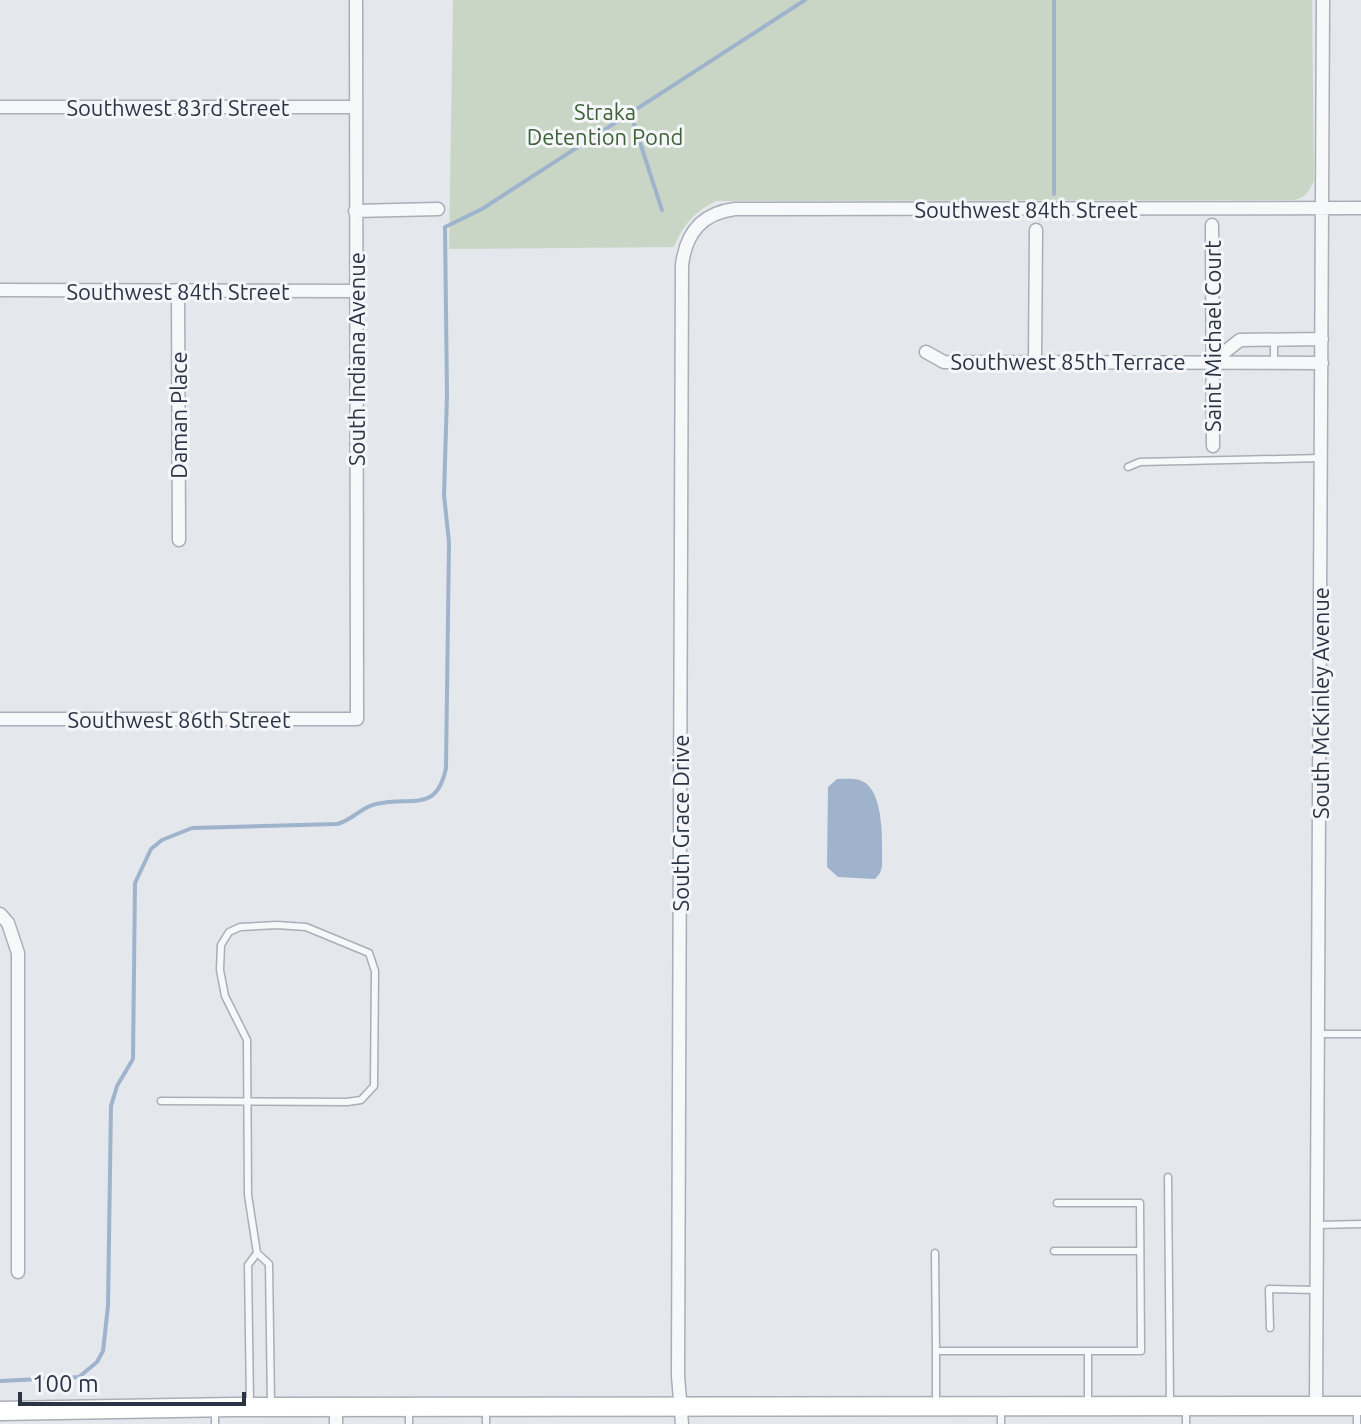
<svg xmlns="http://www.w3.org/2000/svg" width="1361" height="1424" font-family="Ubuntu,sans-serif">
	<rect width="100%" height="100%" fill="#e4e7ec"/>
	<path fill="#c9d6c5" d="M453 0H1312L1314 180C1310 191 1306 197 1294 200L716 201C694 212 683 225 674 247L449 249Z"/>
	<path fill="#9fb4cc" d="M837 779C845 779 855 778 862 781 885 791 882 845 882 866L880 873 875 879 838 877 827 867 828 787Z"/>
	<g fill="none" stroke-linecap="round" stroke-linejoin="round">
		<path stroke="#9fb4cc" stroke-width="4" d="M1054 0V194
			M631 115 662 210
			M0 1381 79 1377 97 1362 103 1351 108 1306 111 1106 117 1086 133 1059 135 883 151 849 162 840 192 828 337 824C353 820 361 807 376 804 411 795 436 815 446 768L449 542 444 495 447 395 445 227 482 209 805 0"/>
		<defs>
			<path id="service" d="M1274 340V364
				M1128 467 1140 462 1322 458
				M1318 1034H1361
				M161 1101 347 1102 361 1100 374 1086 375 971 369 953 306 927 277 925 240 927 229 932 221 945 220 970 225 996 247 1040 248 1195 257 1253
				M1168 1177 1170 1403
				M1057 1203H1140L1141 1351H1088V1403
				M1317 1225 1361 1224
				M1054 1251H1140
				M935 1253 936 1351
				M1270 1328 1269 1289 1316 1290
				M250 1403 248 1265 257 1253 269 1264 271 1404
				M936 1403V1351H1088
				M1001 1408V1424
				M1357 1410V1424
				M215 1411V1424
				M409 1424V1410
				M486 1424V1410
				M1186 1424V1410"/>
			<path id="minor" d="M0 107H355
				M355 211 438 209
				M1212 225 1213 446
				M0 290 355 291
				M178 290 179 540
				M926 352 944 362 1322 363
				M1035 362 1036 230
				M1212 362 1240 340 1322 339
				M0 719H357L356 0
				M0 914 8 923 18 953V1272
				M1316 1406 1323 0
				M336 1407V1424
				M682 1424 678 1376 682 265C686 233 702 213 735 209L1361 208"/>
			<path id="secondary" d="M0 1411 233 1407 1361 1406"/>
		</defs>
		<use href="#service" stroke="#a9aeb7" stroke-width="9"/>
		<use href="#minor" stroke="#a9aeb7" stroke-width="15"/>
		<use href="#secondary" stroke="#a9aeb7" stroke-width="21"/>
		<use href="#service" stroke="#f7f8fa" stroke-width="6"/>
		<use href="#minor" stroke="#f7f8fa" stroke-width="12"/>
		<use href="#secondary" stroke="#fff" stroke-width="18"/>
	</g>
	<g text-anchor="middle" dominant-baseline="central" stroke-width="6" stroke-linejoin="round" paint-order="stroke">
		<g font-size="22" fill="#2b3445" stroke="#f4f6f9">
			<text x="178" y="107">Southwest 83rd Street</text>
			<text x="1026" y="209">Southwest 84th Street</text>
			<text x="178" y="291">Southwest 84th Street</text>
			<text transform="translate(1212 336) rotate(-90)">Saint Michael Court</text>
			<text transform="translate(356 359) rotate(-90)">South Indiana Avenue</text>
			<text x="1068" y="361">Southwest 85th Terrace</text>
			<text transform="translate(178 415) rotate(-90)">Daman Place</text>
			<text transform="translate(1320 703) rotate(-90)">South McKinley Avenue</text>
			<text x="179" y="719">Southwest 86th Street</text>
			<text transform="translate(680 823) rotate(-90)">South Grace Drive</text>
		</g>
		<g font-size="22" fill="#3f6138" stroke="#f4f6f9">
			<text x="605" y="111">Straka<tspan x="605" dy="25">Detention Pond</tspan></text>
		</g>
	</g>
	<path d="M20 1392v12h224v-12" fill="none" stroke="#2b3445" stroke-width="4"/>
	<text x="32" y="1392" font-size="24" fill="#2b3445" stroke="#f4f6f9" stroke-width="6" paint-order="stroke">100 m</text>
</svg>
